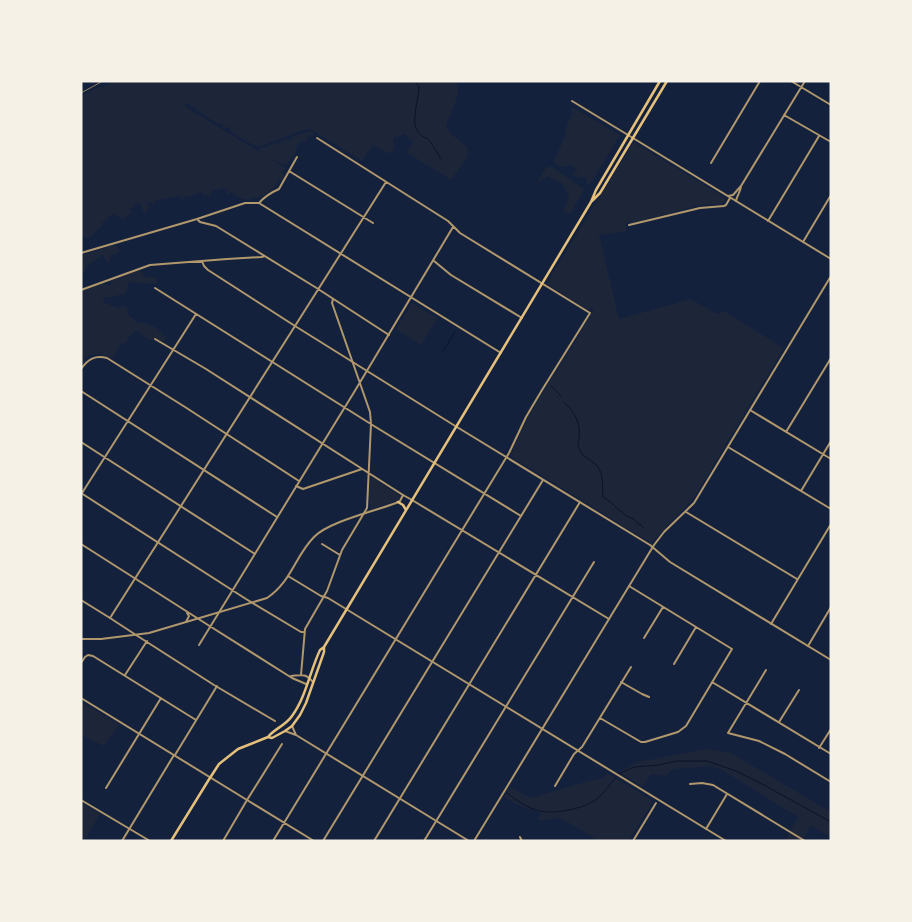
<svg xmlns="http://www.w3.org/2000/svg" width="912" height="922" font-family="'IBM Plex Sans',sans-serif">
	<rect width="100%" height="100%" fill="#14213d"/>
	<path fill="#1d2539" d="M114 81H457C461 100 450 110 446 127L450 133 467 147 468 156 451 180 406 152 413 142 405 134 393 138 394 148 390 154 373 145 362 161 311 129 304 130 261 146 253 145 232 133 230 130V127L224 128 222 124 216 123 187 103 184 106 286 168 281 173 284 174 283 180H278C274 191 262 199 250 198L251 201C246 200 235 196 232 192L228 194H226L228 191 224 188 211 191V194L210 196 208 195H203L201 192 188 197 185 196 183 199V201L182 200 180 196 154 201 155 204 154 205 151 202 146 203 150 206 146 213H144L140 204 133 205 135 208H129L131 212 123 219 120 217 112 214 102 223 100 228C98 229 90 237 89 239L85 237 81 239V96L99 87H102Z
		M572 107 620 135 591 183 587 186V180L583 176 578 178 572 174 578 171 571 165 562 167 553 162 564 139 567 125 572 113Z
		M311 131 314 132V134L307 137V140L306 142 302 141C296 145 297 149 294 155 291 159 289 160 287 165 277 163 269 157 260 152L259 148 267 147 273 143 277 144 284 139 290 140 293 136Z
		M633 143H635L724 197 725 201 721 205 713 204 697 206 634 223 629 221 625 224 627 231 599 235 619 319 691 299 717 314 724 311 784 348 693 499 686 507 651 543 510 456 528 417 538 400 575 342 594 309 592 307 589 310 586 309 549 285 548 281 589 214Z
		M550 166 583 188 584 190 570 214 563 212 569 196 561 183 547 176 536 184 546 168Z
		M114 245 117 246 120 251 116 254 109 255 111 259 108 263C105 261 105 257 102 255L86 267 85 272 81 274V255L104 249 106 247Z
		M135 269 139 270 147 278 149 277 156 278 157 283 154 284 129 282 125 295C118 294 112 298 105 297L103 300 104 303 120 308 123 306 127 307 128 315 135 320 137 323C145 322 159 327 162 335L166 336 165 340 161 341 155 338 154 340H150L136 331 130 336 125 344 121 343 112 358C99 353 90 351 81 364V290H84L89 286H94L99 282 111 286V283L113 280 119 278Z
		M412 303 437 318 421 345 396 329Z
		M373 478 399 495 400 497 396 501 371 509 369 499 370 480Z
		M81 702 119 724 104 746 81 735Z
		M706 749 731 753 831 812V838L811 825 802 841H785L798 817 722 770 711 766 674 769 665 776 651 774 643 787 619 772 638 762Z
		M607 773 653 801 629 841H599L566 821 558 818 539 821 538 819 541 813 516 804 504 797 510 787 531 798 585 782 603 778Z
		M81 802 100 814 84 841H81Z"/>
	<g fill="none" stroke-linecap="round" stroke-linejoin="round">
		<path stroke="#0b132b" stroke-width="1" d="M414 81 419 86C419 97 415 106 415 117 414 124 416 131 421 135 423 137 426 138 428 139 431 142 438 154 441 159
			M443 351 455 332
			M551 386 561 396
			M564 402C574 412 581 422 579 437 579 441 577 444 579 448 582 458 592 459 598 467 604 476 602 487 603 497 614 502 621 516 634 519L637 523 641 525 644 528
			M618 774 634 767 659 765 676 761H707L736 771 764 785 831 822
			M507 793C530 811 544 816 573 809 582 807 591 804 598 798 605 792 610 784 616 777"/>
		<path stroke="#b1986c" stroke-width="2" d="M791 81 831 105
			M572 101 628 135
			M784 115 831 142
			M711 163 760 81
			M289 171 373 223
			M728 196 733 195 741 186
			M736 201C737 195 741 191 741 186L805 81
			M259 203C265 196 270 193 279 189L297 157
			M197 219 200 222 216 226 315 287 389 335
			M768 221 819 136
			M629 225 700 208 724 206 726 205 730 198
			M803 242 831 195
			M81 253 197 219 245 203H259L501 353
			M202 261 204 266 208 270 295 326 386 182
			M434 261 451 275 522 318
			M155 288 374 426 521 516
			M81 290 150 265 227 259 262 257 264 256
			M155 339 206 369 403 495
			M81 369C88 359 95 355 107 358L185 407 299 481
			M81 391 277 517
			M750 410 831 459
			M786 432 831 358
			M81 442 255 554
			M728 447 831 509
			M296 486 303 489 362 469
			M801 491 831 441
			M81 493 246 599 301 632H303
			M82 493 196 314
			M412 500 609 619
			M686 512 797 579
			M81 544 208 625 292 678 306 684
			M322 544 340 555
			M81 600 110 618
			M186 622 189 616 187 613
			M771 624 831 524
			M136 635 214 685 275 721
			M644 638 663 607
			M199 645 356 389 453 227
			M808 646 831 607
			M81 663 85 657 88 655 93 656 196 720
			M674 664 696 627
			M766 670 728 733 759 741 785 754 831 782
			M125 675 147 641
			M301 675 305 629 327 591 342 550 367 508 371 424 370 412 332 303 333 299
			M291 676C302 675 305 673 313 682
			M621 682 642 694 649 697
			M712 682 831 754
			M600 718 641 742H645L678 732 686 726 732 649 629 586
			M779 722 799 690
			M282 744 247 800 314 841
			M819 748 831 729
			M175 755 217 686
			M690 784 702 783 713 785 805 841
			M555 786 574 754 582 747 631 667
			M106 788 161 698
			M81 800 150 841
			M706 829 727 794
			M520 837 522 841
			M273 841 509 453 526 417 542 390 590 313 460 233 448 221 317 138
			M323 841 543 480
			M374 841 580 502
			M424 841 594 562
			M633 841 656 803"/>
		<path stroke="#b1986c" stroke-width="2" d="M628 135 831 259
			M288 576 321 596 328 598 726 841
			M136 635 110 618 295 326 452 424 650 545 670 562 831 660
			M81 639H101L149 633 267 598C292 581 295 556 314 537 328 522 375 511 396 503L400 501 403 495 412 500
			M81 698 247 800 223 841
			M292 726 296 735
			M285 731 296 735 469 841
			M122 841 174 755
			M474 841 654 545 664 532 694 503 831 276"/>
		<path stroke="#e5c07b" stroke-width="2.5" d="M592 201 600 193 667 81
			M398 502 403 505 406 510
			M268 737 272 738 285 731 292 726 300 715 306 703 324 652V647
			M171 841 208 781 219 764 238 749 268 737C274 729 285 726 292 716 306 697 310 671 320 650L324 647 591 202 596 190 660 81"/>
		<path stroke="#918062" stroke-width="1" d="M81 93 103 81"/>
	</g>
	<rect width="912" height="922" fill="none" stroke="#f6f1e7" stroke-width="165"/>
</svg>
